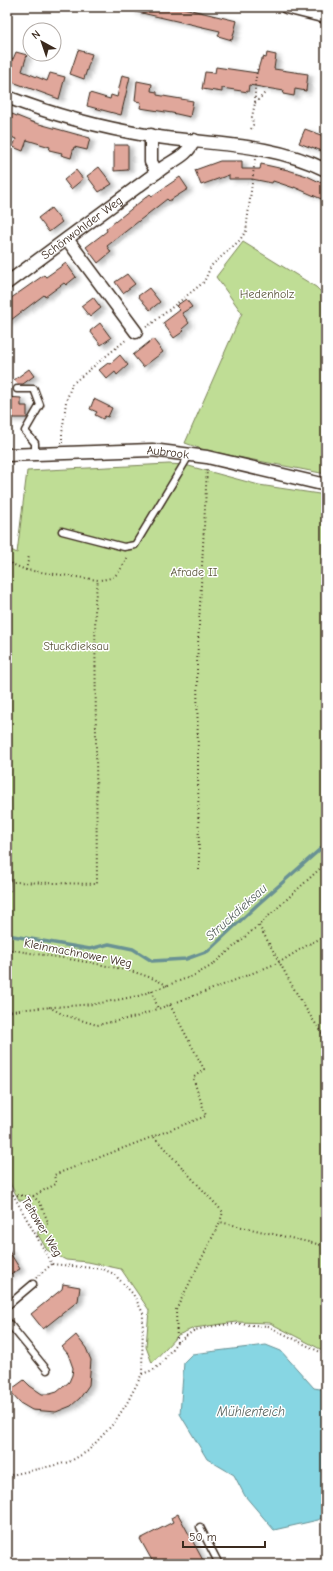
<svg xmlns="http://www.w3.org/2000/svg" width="333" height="1571" font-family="'Comic Neue',sans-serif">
	<defs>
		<filter id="shadow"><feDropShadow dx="4.5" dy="2.5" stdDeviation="2" flood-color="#0004"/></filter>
	</defs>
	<rect width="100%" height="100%" fill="#fff"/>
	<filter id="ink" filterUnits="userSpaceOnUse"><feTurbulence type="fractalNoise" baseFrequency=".025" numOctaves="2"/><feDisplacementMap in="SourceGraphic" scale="8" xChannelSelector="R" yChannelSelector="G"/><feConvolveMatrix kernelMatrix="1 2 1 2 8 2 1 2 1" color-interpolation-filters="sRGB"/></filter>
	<g filter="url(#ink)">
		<path fill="#bfdd95" stroke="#7d845a" d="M243 242 316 287 326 297V398L324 399 322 420 326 425V474L207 451 185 443 242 313 216 277Z
			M169 464 185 465 259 485 326 495V1352L270 1323 236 1322 194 1328 178 1335 152 1363 146 1347 149 1310 121 1269 88 1262 66 1260 47 1250 37 1233 42 1226C41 1218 35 1209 30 1202L19 1200 7 1178V889L11 891 9 849H7V548L17 553 27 471Z"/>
		<path fill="#87d6e3" stroke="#699194" d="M266 1345 281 1351 314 1388 326 1390V1515L318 1520 274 1530 245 1496 234 1475 207 1459 180 1414 184 1362 192 1354Z"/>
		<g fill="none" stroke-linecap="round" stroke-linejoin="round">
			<path stroke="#699194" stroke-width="3.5" d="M7 935 90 949 109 944 133 949 152 961 186 959 208 951 257 905 326 844"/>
		</g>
		<path fill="#e0a79b" stroke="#3b2a1e" filter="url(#shadow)" d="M133 7H179L237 21 232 40 218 36 220 31 133 11Z
			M78 50 92 54 84 79 70 74Z
			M16 52 27 55 22 71 47 81 50 73 65 77 59 99 7 80V56L13 59Z
			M267 53 276 55 274 69 308 74 306 91 295 89 294 96 283 94 284 91 249 85 248 92 222 88V92L202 89 205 72 215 73 216 67 257 73 261 59H263V57L266 58Z
			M122 75 130 77 121 115 87 106 90 93 110 99 111 95 117 97Z
			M137 81 152 84 151 91 157 92V95L193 101 190 117 172 113 140 108 141 102 135 101Z
			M7 112 32 122 90 138 87 150 74 147 71 158 61 155 62 153 49 150 50 147 27 140 23 151 13 147 16 139 7 135Z
			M305 129 326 137V153L312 147V148L299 143Z
			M114 145H128V170L114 171Z
			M220 161H242V169H260L261 164 288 170 307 176 326 185V201L294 187V188L273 181 272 183 252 179H229V175L201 185 195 170Z
			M99 167 112 184 99 192 87 176Z
			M76 170 83 179 71 189 64 180Z
			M180 177 188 189 169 201 167 199 107 246 111 252 98 263 86 247 107 231 106 229 150 194 152 196Z
			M51 208 62 222 49 232 38 218Z
			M66 263 76 277 66 285 64 283 45 297 44 295 7 323V301L44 275 46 277Z
			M127 274 135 284 123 293 115 282Z
			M149 288 160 302 150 310 138 296Z
			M93 297 101 308 90 317 81 306Z
			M186 299 192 307 182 313 189 323 182 329 184 331 174 338 163 323 180 310 176 306Z
			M100 323 111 338 101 345 90 331Z
			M153 339 163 352 143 367 133 355Z
			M120 355 128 365 117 375 115 372 107 379 99 370 108 363 110 364Z
			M29 369 34 376 23 384H18L14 380Z
			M7 397 21 398V406H27V418H8Z
			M94 399 112 408 108 417 105 416 103 419 95 415 97 412 90 409Z
			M7 1248 20 1269 7 1276Z
			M63 1284 80 1287 78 1301 43 1329 31 1314 62 1289Z
			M76 1335 86 1348 91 1360 89 1385 80 1398 71 1406 56 1412 32 1410 20 1403 9 1391 24 1380 30 1386 42 1394H50L57 1392 69 1382 72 1375 73 1368 68 1354 62 1347Z
			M178 1514 205 1564H154L140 1539 173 1522 171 1518Z"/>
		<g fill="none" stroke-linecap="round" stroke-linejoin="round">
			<defs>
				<path id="lane" d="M17 389H34L40 405 25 431 35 443V453
					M62 531 124 547 135 545 190 454
					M7 1306 33 1284
					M7 1321 47 1370
					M200 1527 219 1564"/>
				<g id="street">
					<path d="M286 7 326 17"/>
					<path d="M7 97C53 115 103 128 151 136 210 145 271 142 326 170"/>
					<path d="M151 135V162L157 172"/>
					<path d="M67 239 136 332"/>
					<path id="s1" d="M7 283 164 167C176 159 189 154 194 140"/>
					<path id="s2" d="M7 455 152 450 207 457 326 485"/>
				</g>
			</defs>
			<use href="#lane" stroke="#3b2a1e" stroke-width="9"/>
			<use href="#street" stroke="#3b2a1e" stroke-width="15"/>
			<path stroke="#3b2a1e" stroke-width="2" stroke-dasharray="1 3" stroke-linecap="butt" d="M255 103 265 93
				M251 129 253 125 252 117 255 103V83L258 66
				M146 327 151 324 204 282 211 266 239 241 246 231 255 159
				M62 443V434L66 402 72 384 127 339
				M7 562 26 570 98 580C119 579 119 571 129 555
				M26 570 29 556
				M199 870 197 664 207 468
				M7 878 13 882 97 884 95 600 98 580
				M259 926C281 963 299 1003 326 1038
				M7 949C40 955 74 959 107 966 128 970 149 975 168 986
				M152 991 158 1009
				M49 1007 64 1015 97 1025 136 1017 218 987 280 962 309 944 326 936
				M7 1012 26 1009 95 1004 138 996 193 976 211 966 259 925 326 863
				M154 1137 223 1212 220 1222
				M7 1184 52 1264 103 1269 114 1274 133 1294 143 1313 142 1374 127 1403 114 1423 88 1451 69 1462 7 1476
				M13 1195 33 1196 40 1203 48 1222 43 1231 37 1237
				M33 1196 56 1184 54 1175 206 1116 193 1078 204 1069 170 1005
				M36 1278 52 1264
				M177 1342 176 1310 220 1222 326 1246
				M142 1374 153 1370 160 1365 177 1342 195 1330 220 1325 236 1324 268 1326 326 1355"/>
			<use href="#lane" stroke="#fff" stroke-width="6"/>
			<use href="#street" stroke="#fff" stroke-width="12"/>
		</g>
	</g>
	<g text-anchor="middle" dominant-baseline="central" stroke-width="3" stroke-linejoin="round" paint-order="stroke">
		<g font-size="12" fill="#3b2a1e" stroke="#fff">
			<text stroke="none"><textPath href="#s1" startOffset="93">Schönwohlder Weg</textPath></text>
			<text stroke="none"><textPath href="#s2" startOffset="161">Aubrook</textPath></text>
			<text transform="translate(78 953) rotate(11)">Kleinmachnower Weg</text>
			<text transform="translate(42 1227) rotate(59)">Teltower Weg</text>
		</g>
		<g font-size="12" fill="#5c573c" stroke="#fff">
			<text x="267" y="294">Hedenholz</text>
			<text x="194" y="572">Afrade II</text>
			<text x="76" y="646">Stuckdieksau</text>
		</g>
		<g font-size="13" font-style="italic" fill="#525e59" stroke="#fff">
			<text transform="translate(236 912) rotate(-42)">Struckdieksau</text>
			<text x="251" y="1411">Mühlenteich</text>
		</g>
	</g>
	<rect width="333" height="1571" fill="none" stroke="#fff" stroke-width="24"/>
	<rect x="12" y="12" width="309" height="1547" fill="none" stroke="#3b2a1e" stroke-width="1.5" filter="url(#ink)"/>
	<g transform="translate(42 42) rotate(320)"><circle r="19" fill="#ffffff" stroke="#b1aaa5"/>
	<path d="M0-3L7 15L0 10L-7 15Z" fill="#3b2a1e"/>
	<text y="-6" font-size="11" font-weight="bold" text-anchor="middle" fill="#3b2a1e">N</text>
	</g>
	<path d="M183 1541v6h82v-6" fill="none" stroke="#3b2a1e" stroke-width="2"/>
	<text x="189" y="1541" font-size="12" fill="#3b2a1e" stroke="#ffffff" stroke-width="3" paint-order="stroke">50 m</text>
</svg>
